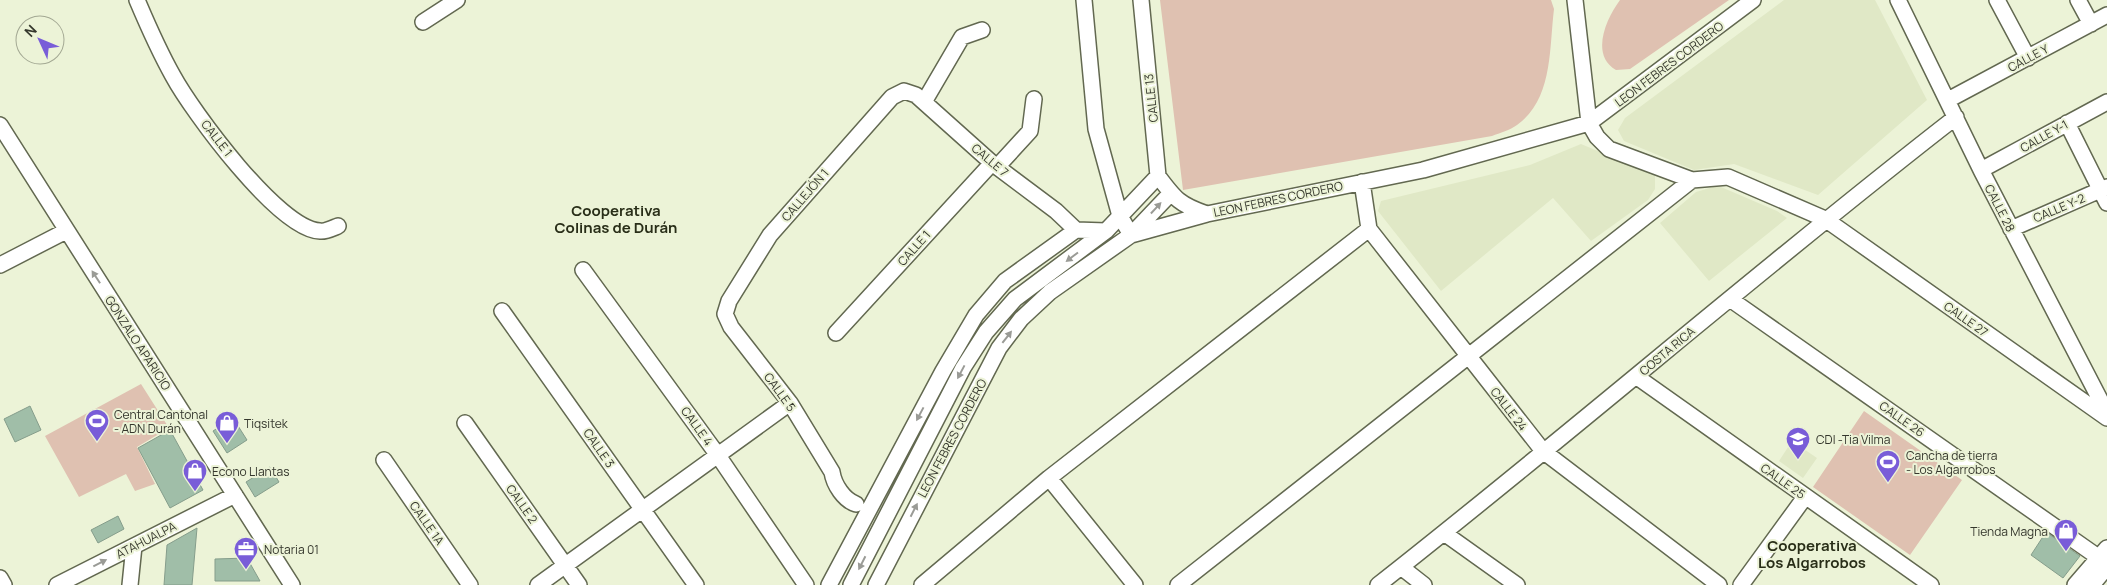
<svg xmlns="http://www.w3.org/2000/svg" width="2107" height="585" font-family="Manrope,sans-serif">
	<rect width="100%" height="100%" fill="#ecf3d7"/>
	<path fill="#e0e8c6" d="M1784 0H1875L1927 100 1818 195 1734 164 1694 170 1624 141 1618 130 1625 118Z
		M1581 144 1655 175V189L1648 200 1591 241 1553 198 1441 291 1378 211 1381 201 1530 165Z
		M1713 187H1721L1777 211 1787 218 1709 281 1660 223 1696 192Z
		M1792 441 1817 458 1803 478 1779 461Z"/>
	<path fill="#dfc1b1" d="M1160 0H1551L1554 9C1549 50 1553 99 1517 125 1510 130 1500 133 1492 136L1183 190Z
		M1620 0H1729L1630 69 1616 70C1590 55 1606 19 1620 0Z
		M141 384 169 428 137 447 155 484 135 491 126 474 79 497 45 436Z
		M1864 411 1962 480 1910 555 1813 487Z"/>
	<path fill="#a0bea8" stroke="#859d8b" d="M30 406 41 430 15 442 4 419Z
		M233 418 247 440 227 453 213 431Z
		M170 430 203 490 170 508 138 448Z
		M270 467 279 482 255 497 246 482Z
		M118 516 124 529 98 543 91 530Z
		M197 528 192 585H164L167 545Z
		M2046 532 2080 556 2063 578 2031 555Z
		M247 558 260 581H215V559Z"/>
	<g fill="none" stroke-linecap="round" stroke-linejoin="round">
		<defs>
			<path id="minor" d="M137 0C148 26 159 51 173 76 192 111 279 230 320 231 325 232 333 228 338 226
				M1084 0 1096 129 1120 216 1131 235 1207 214
				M1141 0 1158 176C1175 199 1180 205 1207 214L1423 170 1589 123 1753 0
				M1575 0 1589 123 1597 137 1609 149 1692 180 1728 177 1825 219 2107 418
				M1898 0 1981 170 2107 413
				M1997 0 2028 58
				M2078 0 2091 24
				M423 22 457 0
				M1948 100 2107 15
				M924 102 962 37 982 30
				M2067 123 2107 203
				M0 125 292 585
				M997 167 1030 131 1034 99
				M1981 170 2107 102
				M1362 182 1369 229 1543 451 1719 585
				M2011 229 2107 187
				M0 265 66 231
				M583 270 717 454 806 585
				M1730 299 2098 557
				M502 311 696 585
				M836 333 992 163
				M1637 377 1931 585
				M465 423 579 585
				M384 460 470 585
				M1049 478 1135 585
				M856 504C844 500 834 485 832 472L790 403 731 327 725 314 729 301 770 235 892 97 904 91 916 95 992 163 1056 211 1076 230
				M1444 533 1517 585
				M1401 567 1424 585
				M0 578 4 585
				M57 585 235 495
				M130 585 134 546
				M538 585 790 403
				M829 585 943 371 976 315 1005 281 1076 230 1106 231
				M851 585 963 368 986 332 1015 299 1106 231 1158 176
				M876 585 999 348 1021 319 1050 292 1131 235 1171 193
				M922 585 1049 478 1369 229
				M1178 585 1692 180
				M1378 585C1573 432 1760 269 1956 117
				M1741 585 1805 497
				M2075 585 2107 548
				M2092 585 2107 567"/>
		</defs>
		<use href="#minor" stroke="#626850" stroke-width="18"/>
		<use href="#minor" stroke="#fff" stroke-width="15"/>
	</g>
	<defs><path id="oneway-solid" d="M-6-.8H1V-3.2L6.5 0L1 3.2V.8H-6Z" transform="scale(1.25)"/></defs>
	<g fill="#9a9b96">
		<use href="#oneway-solid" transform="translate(1156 208) rotate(-47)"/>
		<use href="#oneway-solid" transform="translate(1072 257) rotate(143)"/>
		<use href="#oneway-solid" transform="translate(96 277) rotate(-123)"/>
		<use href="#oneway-solid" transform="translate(1007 337) rotate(-52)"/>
		<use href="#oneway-solid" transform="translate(961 372) rotate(118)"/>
		<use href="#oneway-solid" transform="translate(920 414) rotate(118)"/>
		<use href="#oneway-solid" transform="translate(914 510) rotate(-63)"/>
		<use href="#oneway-solid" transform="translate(100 563) rotate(-27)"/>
		<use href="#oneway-solid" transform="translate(862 563) rotate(117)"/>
	</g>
	<defs>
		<symbol id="stadium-pin" viewBox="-11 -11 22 30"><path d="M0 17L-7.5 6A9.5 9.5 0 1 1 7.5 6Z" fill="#795dd8" stroke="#ecf3d7"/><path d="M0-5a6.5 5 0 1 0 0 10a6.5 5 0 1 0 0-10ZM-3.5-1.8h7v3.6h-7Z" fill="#fff"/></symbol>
		<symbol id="shop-pin" viewBox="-11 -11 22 30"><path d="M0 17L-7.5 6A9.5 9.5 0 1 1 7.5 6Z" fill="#795dd8" stroke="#ecf3d7"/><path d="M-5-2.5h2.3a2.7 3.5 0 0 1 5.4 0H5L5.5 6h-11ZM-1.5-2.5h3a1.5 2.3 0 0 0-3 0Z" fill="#fff"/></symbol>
		<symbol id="school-pin" viewBox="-11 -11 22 30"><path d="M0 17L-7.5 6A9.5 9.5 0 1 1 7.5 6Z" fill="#795dd8" stroke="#ecf3d7"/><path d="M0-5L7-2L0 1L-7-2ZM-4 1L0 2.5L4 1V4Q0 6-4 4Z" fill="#fff"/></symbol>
		<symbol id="office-pin" viewBox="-11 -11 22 30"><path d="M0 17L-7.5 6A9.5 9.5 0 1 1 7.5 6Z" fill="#795dd8" stroke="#ecf3d7"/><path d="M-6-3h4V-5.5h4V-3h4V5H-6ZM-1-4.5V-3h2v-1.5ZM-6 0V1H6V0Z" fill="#fff"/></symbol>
	</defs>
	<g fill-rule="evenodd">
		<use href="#stadium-pin" x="83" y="407" width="28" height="38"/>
		<use href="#shop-pin" x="213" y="409" width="28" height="38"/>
		<use href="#school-pin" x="1784" y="425" width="28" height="38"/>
		<use href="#stadium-pin" x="1874" y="448" width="28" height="38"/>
		<use href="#shop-pin" x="181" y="457" width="28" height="38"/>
		<use href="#shop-pin" x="2052" y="517" width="28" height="38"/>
		<use href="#office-pin" x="232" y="535" width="28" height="38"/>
	</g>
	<g text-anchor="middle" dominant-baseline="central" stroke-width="4" stroke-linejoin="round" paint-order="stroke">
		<g font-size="12" fill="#35372d" stroke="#ecf3d7">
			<text transform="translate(2028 58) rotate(-28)">CALLE Y</text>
			<text transform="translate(1669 64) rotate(-37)">LEON FEBRES CORDERO</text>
			<text transform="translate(1151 98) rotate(-96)">CALLE 13</text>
			<text transform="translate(2044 136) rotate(-29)">CALLE Y-1</text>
			<text transform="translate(217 138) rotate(52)">CALLE 1</text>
			<text transform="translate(990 160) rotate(40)">CALLE 7</text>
			<text transform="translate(805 195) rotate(-49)">CALLEJÓN 1</text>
			<text transform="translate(1278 199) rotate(-12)">LEON FEBRES CORDERO</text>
			<text transform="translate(2000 208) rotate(63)">CALLE 28</text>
			<text transform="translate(2059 208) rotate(-23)">CALLE Y-2</text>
			<text transform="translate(914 248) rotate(-48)">CALLE 1</text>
			<text transform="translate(1966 319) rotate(35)">CALLE 27</text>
			<text transform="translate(138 343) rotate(57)">GONZALO APARICIO</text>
			<text transform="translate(1667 351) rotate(-40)">COSTA RICA</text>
			<text transform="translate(780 392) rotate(54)">CALLE 5</text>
			<text transform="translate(1509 409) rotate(52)">CALLE 24</text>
			<text transform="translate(1902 419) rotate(35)">CALLE 26</text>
			<text transform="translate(697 426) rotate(54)">CALLE 4</text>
			<text transform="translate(952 438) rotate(-62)">LEON FEBRES CORDERO</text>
			<text transform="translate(599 448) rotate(55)">CALLE 3</text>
			<text transform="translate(1783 481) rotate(35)">CALLE 25</text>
			<text transform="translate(522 504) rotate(55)">CALLE 2</text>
			<text transform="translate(427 523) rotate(55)">CALLE 1A</text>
			<text transform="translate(146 540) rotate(-27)">ATAHUALPA</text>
		</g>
		<g font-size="12" fill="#35372d" stroke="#ecf3d7" text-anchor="start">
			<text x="114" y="414">Central Cantonal<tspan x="114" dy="14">- ADN Durán</tspan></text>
			<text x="244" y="423">Tiqsitek</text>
			<text x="1816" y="439">CDI -Tia Vilma</text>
			<text x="1906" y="455">Cancha de tierra<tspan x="1906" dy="14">- Los Algarrobos</tspan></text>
			<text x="212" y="471">Econo Llantas</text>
			<text x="2048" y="531" text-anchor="end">Tienda Magna</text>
			<text x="264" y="549">Notaria 01</text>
		</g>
		<g font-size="15" font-weight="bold" fill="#292e18" stroke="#ecf3d7">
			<text x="616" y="210">Cooperativa<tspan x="616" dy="17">Colinas de Durán</tspan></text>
			<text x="1812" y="545">Cooperativa<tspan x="1812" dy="17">Los Algarrobos</tspan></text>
		</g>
	</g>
	<g transform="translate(40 40) rotate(314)"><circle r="24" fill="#ecf3d7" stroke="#a3a893"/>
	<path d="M0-4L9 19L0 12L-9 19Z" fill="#795dd8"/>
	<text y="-8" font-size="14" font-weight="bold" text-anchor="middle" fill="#35372d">N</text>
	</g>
</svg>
